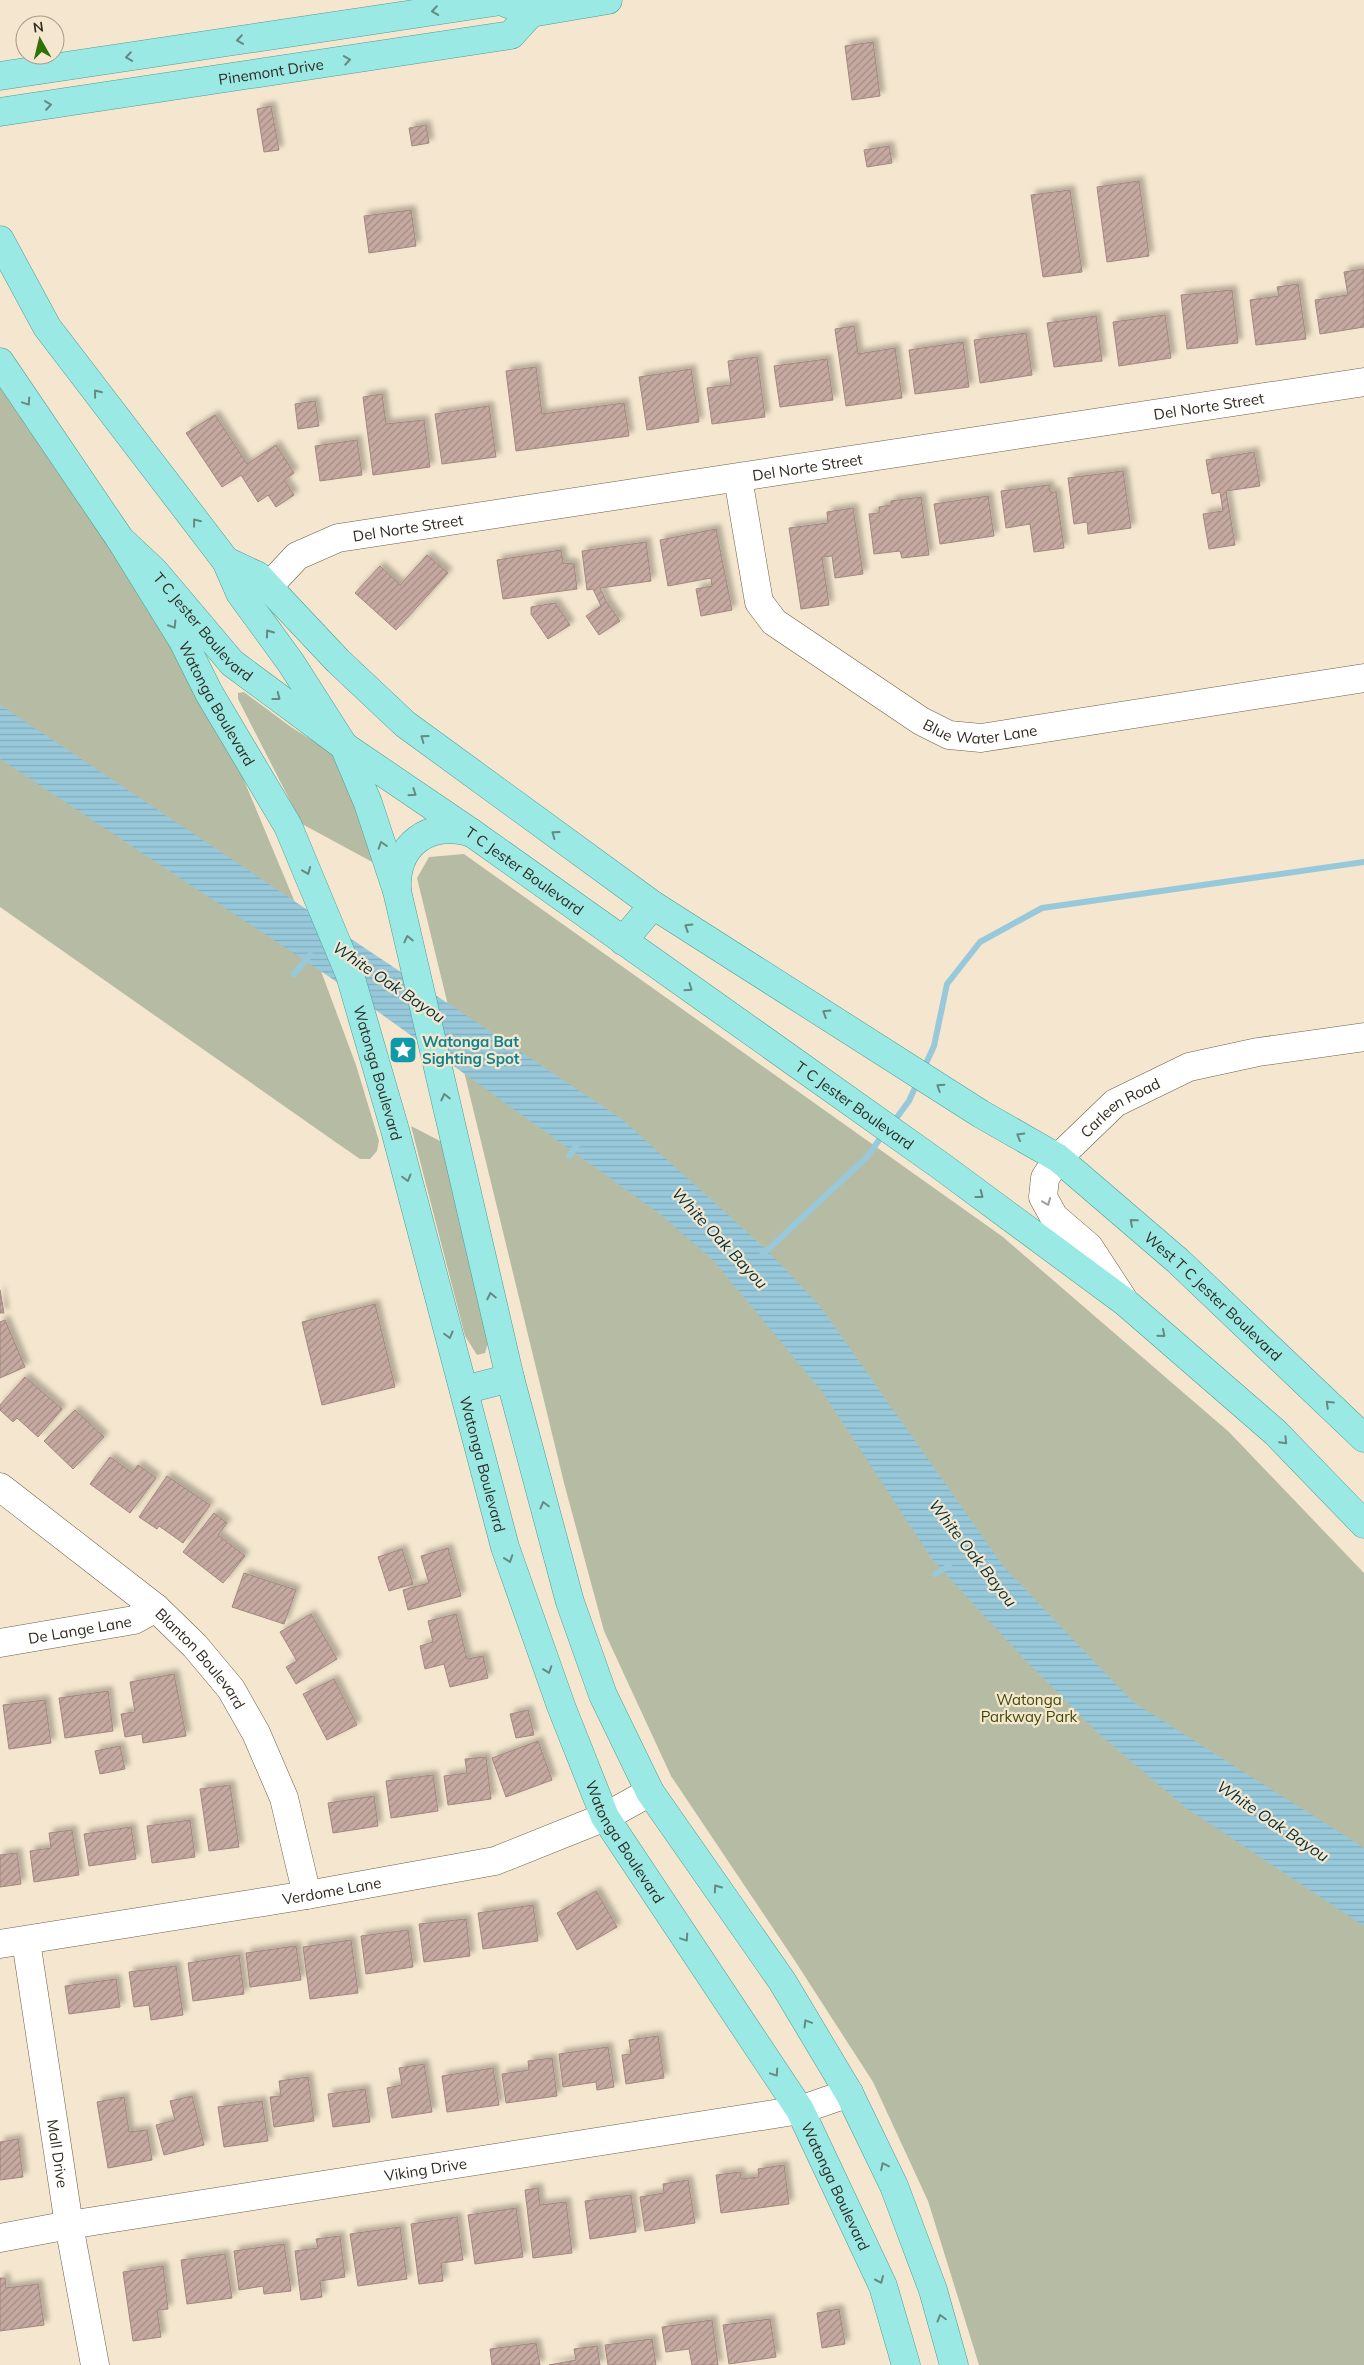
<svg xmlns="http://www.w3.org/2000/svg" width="1364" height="2365" font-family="Mulish,sans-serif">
	<defs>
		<pattern id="water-rules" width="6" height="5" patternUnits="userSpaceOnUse" patternTransform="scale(1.25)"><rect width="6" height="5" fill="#97c9db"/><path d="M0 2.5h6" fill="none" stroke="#82adbc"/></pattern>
		<pattern id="building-hatch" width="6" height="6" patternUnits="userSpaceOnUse" patternTransform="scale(1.25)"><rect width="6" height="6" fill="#c6aaa1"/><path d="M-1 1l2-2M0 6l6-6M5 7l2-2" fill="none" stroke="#a18b83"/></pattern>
		<filter id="shadow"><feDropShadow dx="4.5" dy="-4.5" stdDeviation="2.5" flood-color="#0004"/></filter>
	</defs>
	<rect width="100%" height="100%" fill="#f5e7cf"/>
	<path fill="#b5bca3" d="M0 382 159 610 236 761 299 912 356 1065 379 1141 377 1151 370 1159H360L334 1141 0 907Z
		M244 692 291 727 340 758 376 864 302 824 238 699V693Z
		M464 854 1003 1237 1229 1432 1364 1573V2365H979L928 2201 873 2082 795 1961 671 1776 604 1631 564 1483 417 878 429 857Z
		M411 1126 442 1142 488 1343 485 1353 477 1355 465 1336Z"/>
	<path fill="url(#water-rules)" d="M0 705 623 1120 769 1252 820 1306 1004 1567 1133 1702 1364 1848V1926L1185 1807 1098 1733 1027 1662 932 1559 824 1394 713 1260 660 1214 331 978 0 759Z"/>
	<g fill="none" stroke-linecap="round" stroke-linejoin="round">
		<path stroke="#97c9db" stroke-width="6" d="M294 974 310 955
			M923 1070 934 1046 947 984 980 942 1042 908 1364 862
			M892 1124 909 1101 918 1081
			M569 1156 577 1145
			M762 1255 867 1157 884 1133
			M935 1574 949 1566"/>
	</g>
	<path fill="url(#building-hatch)" stroke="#a2887f" filter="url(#shadow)" d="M873 42 880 96 852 100 845 46Z
		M271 106 279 150 264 152 257 109Z
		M426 125 429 143 412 146 409 128Z
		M889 146 892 163 867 167 864 150Z
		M1139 181 1149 256 1107 262 1097 187Z
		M1070 190 1082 272 1043 277 1031 195Z
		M411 210 416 246 369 253 364 216Z
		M1364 269V327L1320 334 1315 300 1348 295 1344 272Z
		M1298 284 1306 339 1256 345 1250 300 1279 296 1277 287Z
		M1232 290 1238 343 1187 349 1181 295Z
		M1165 315 1171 358 1119 366 1113 322Z
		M1096 316 1102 361 1054 367 1047 323Z
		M854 326 858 354 895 348 902 398 846 406 835 329Z
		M1026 333 1032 375 980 383 974 340Z
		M963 342 969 387 915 394 909 350Z
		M757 357 765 417 712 424 707 388 731 385 728 361Z
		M827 359 833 400 780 407 774 366Z
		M536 367 542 414 624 403 629 436 516 451 506 371Z
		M691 369 699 422 647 430 639 377Z
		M382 394 386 424 424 420 430 467 373 475 363 397Z
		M315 401 319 426 298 429 295 404Z
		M489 406 496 457 442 464 435 414Z
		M215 415 247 464 276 445 294 473 284 480 294 495 276 507 268 495 258 502 241 475 222 487 186 433Z
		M357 440 362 475 320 481 315 446Z
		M1254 452 1260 486 1226 491 1235 545 1209 549 1203 514 1223 511 1220 492 1212 494 1206 460Z
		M1123 471 1131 528 1088 534 1087 522 1074 524 1068 478Z
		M1049 485 1050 492H1056L1064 548 1034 552 1030 524 1006 528 1001 491Z
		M988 496 994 536 940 544 934 504Z
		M921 497 929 555 902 558 900 551 874 554 869 514 879 513V507L891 505V501Z
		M853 508 863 574 835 578 832 556 822 557 829 605 801 609 789 528 828 523 827 512Z
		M716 529 732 610 701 616 696 589 712 586 711 578 668 586 660 540Z
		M646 542 651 581 600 588 607 603 620 621 599 635 586 616 601 606 593 589 587 590 582 551Z
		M561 550 563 563 574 564 577 589 503 599 497 560Z
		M427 555 448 573 396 630 355 593 380 566 400 585Z
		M555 603 570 625 548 639 531 614V607Z
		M0 1290 4 1313H0Z
		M375 1304 395 1387 322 1405 302 1322Z
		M5 1320 25 1367 0 1378V1322Z
		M25 1377 62 1409 38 1437 17 1418 13 1422 0 1410V1405Z
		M75 1410 104 1437 73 1469 44 1441Z
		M110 1457 132 1473 138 1465 156 1478 130 1513 90 1484Z
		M167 1476 210 1505 183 1543 159 1526 157 1529 139 1517Z
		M214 1513 227 1523 218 1535 245 1556 223 1583 183 1552Z
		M448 1548 461 1596 408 1610 403 1590 429 1583 421 1556Z
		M402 1549 413 1584 389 1591 378 1557Z
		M244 1573 296 1590 284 1624 232 1607Z
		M311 1614 337 1659 296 1684 286 1667 297 1661 280 1632Z
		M456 1614 467 1659 483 1656 488 1678 450 1687 444 1664 425 1669 420 1646 433 1642 428 1621Z
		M174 1674 186 1736 143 1743 142 1734 125 1737 121 1714 135 1712 130 1682Z
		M334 1679 357 1725 327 1740 303 1694Z
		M108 1691 113 1731 65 1738 59 1698Z
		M45 1700 51 1743 9 1749 3 1705Z
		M528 1710 534 1735 516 1738 510 1714Z
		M538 1741 552 1780 506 1797 492 1758Z
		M120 1746 125 1769 100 1774 95 1751Z
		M486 1757 491 1799 448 1805 444 1776 467 1773 465 1759Z
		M433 1775 438 1811 391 1818 386 1781Z
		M230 1785 239 1847 209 1851 200 1789Z
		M374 1796 378 1826 333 1833 328 1803Z
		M190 1820 195 1857 152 1863 147 1826Z
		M131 1827 136 1859 89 1866 84 1834Z
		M72 1830 79 1875 34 1882 30 1851 51 1848 49 1833Z
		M17 1853 21 1884 0 1887V1855Z
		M596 1891 617 1927 577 1950 557 1913Z
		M533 1905 538 1941 483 1949 478 1913Z
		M466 1919 470 1956 424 1962 419 1924Z
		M408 1930 413 1967 366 1974 361 1936Z
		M351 1940 358 1993 310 1999 303 1947Z
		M296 1946 301 1980 250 1987 246 1953Z
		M239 1955 244 1994 193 2001 188 1963Z
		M176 1966 183 2015 151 2020 149 2005 134 2007 129 1972Z
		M116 1979 120 2007 69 2014 65 1986Z
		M658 2036 664 2078 626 2084 622 2055 631 2054 629 2040Z
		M608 2047 614 2087 597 2090 596 2082 563 2087 559 2054Z
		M552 2058 557 2096 506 2103 502 2074 529 2070 528 2061Z
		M424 2064 432 2112 392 2118 387 2088 402 2085 399 2068Z
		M493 2068 499 2105 447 2112 442 2076Z
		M308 2077 314 2121 274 2127 270 2097 281 2096 279 2081Z
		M365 2089 370 2122 333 2127 328 2094Z
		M192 2096 204 2145 164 2155 156 2125 175 2120 170 2101Z
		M124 2097 129 2132 147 2130 152 2160 108 2168 97 2102Z
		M262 2101 268 2141 224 2147 218 2107Z
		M18 2139 23 2177 0 2180V2142Z
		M784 2165 789 2204 721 2213 716 2175 740 2172 741 2179 759 2177 758 2169Z
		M688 2180 695 2223 645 2231 640 2197 664 2193 663 2184Z
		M538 2188 540 2205 566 2202 572 2253 533 2258 525 2190Z
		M631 2195 636 2232 590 2239 585 2201Z
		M516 2208 523 2257 475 2264 468 2215Z
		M457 2217 463 2260 441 2263 443 2281 419 2284 411 2224Z
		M400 2227 407 2279 358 2286 350 2234Z
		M340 2236 345 2277 320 2281 322 2297 301 2300 295 2251 318 2248 316 2239Z
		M284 2244 291 2291 264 2294 263 2286 239 2290 234 2251Z
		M225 2254 232 2298 187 2304 181 2260Z
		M163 2266 168 2309 157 2310 161 2337 133 2341 123 2272Z
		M0 2278H5L6 2288 38 2284 44 2325 0 2331Z
		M839 2309 845 2344 822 2348 817 2313Z
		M770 2319 776 2357 729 2364 723 2325Z
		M712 2320 718 2365H692L689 2349 666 2352 662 2327Z
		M652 2339 656 2365H608L605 2345Z
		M536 2343 540 2365H492L490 2349Z
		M597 2346 600 2365H549L576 2360 574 2349Z"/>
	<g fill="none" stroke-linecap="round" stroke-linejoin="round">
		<defs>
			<g id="minor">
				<path id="s1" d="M738 478 759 602 774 622 921 721 949 735 981 738 1364 678"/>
				<path id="s2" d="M268 587 297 556 338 538 1364 382"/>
				<path id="s3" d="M1123 1299 1089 1247 1054 1217 1043 1197 1045 1178 1058 1158 1115 1103 1189 1067 1258 1052 1364 1037"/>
				<path id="s4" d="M0 1487 156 1608 195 1646 231 1689 256 1733 284 1798 307 1895"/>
				<path id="s5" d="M0 1643 134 1620 156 1608"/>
				<path id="s6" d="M26 1941 69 2225 95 2365"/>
				<path id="s7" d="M0 1944 307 1895 495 1861 605 1817 650 1792"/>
				<path id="s8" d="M0 2238 69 2225 800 2110 849 2093"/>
			</g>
			<g id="major">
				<path d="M0 76 501 1 531 13 608 0"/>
				<path id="s9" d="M0 112 511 35 531 13"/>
				<path id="s10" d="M0 240 47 327 226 561 258 576 338 661 405 724 653 905 981 1114 1058 1158 1178 1261 1364 1438"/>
				<path id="s11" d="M0 362 120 539 155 572 232 663 344 746 472 833 941 1166 1125 1302 1276 1433 1364 1524"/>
				<path id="s12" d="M120 539 183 641 209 693 288 826 350 975 395 1130 505 1547 561 1706 605 1817 800 2110 883 2286 906 2365"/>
				<path d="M226 561 240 593 291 663 344 746 368 803 397 891 510 1378 570 1602 603 1695 650 1792 782 1981 849 2093 894 2186 933 2290 954 2365"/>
				<path d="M397 890C395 844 429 820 472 833"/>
				<path d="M623 941 653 905"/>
				<path d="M464 1390 510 1378"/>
			</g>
		</defs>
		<use href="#minor" stroke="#6b5f4a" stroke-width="29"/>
		<use href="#major" stroke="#4a9d95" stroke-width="29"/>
		<use href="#minor" stroke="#fff" stroke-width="28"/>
		<use href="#major" stroke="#9be9e5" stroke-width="28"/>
	</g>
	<defs><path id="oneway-chevron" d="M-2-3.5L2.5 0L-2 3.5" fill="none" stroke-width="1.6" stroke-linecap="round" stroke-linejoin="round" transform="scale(1.25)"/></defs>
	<g stroke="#668a83">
		<use href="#oneway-chevron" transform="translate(435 11) rotate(171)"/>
		<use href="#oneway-chevron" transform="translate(240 40) rotate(172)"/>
		<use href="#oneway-chevron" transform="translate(129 57) rotate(171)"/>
		<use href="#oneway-chevron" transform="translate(347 60) rotate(-9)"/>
		<use href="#oneway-chevron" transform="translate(48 105) rotate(-8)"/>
		<use href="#oneway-chevron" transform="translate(97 393) rotate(-128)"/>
		<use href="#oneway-chevron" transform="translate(27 402) rotate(56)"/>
		<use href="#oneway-chevron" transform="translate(196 522) rotate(-128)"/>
		<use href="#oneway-chevron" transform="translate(173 625) rotate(58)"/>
		<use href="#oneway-chevron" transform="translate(269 633) rotate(-126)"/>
		<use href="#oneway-chevron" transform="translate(277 697) rotate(37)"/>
		<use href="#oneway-chevron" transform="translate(424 738) rotate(-144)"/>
		<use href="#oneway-chevron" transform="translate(413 793) rotate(34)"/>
		<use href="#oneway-chevron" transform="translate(555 834) rotate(-144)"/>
		<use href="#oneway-chevron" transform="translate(382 845) rotate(-108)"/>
		<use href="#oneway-chevron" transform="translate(307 871) rotate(68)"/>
		<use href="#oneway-chevron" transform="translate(688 927) rotate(-148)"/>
		<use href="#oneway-chevron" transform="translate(408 939) rotate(-103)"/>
		<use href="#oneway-chevron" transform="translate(689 988) rotate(35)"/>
		<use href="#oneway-chevron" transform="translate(826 1013) rotate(-148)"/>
		<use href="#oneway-chevron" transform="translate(940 1087) rotate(-147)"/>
		<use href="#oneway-chevron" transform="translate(445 1097) rotate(-103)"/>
		<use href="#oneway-chevron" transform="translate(1020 1136) rotate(-150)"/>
		<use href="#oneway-chevron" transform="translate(407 1178) rotate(75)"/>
		<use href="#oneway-chevron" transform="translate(980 1195) rotate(37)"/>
		<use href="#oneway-chevron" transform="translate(1133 1222) rotate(-139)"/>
		<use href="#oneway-chevron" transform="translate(491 1296) rotate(-103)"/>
		<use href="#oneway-chevron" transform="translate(1162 1334) rotate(41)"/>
		<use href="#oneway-chevron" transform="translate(449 1335) rotate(75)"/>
		<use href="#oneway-chevron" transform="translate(1329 1404) rotate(-136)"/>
		<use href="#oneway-chevron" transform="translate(1284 1441) rotate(46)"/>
		<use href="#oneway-chevron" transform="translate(544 1505) rotate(-105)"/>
		<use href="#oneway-chevron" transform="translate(509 1559) rotate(71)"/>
		<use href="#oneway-chevron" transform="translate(548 1670) rotate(71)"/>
		<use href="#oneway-chevron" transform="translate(717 1888) rotate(-125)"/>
		<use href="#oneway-chevron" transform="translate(685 1938) rotate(56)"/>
		<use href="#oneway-chevron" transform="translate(807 2023) rotate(-121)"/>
		<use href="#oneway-chevron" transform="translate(775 2073) rotate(56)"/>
		<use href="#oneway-chevron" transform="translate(884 2166) rotate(-116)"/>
		<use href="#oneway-chevron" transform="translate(880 2280) rotate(66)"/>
		<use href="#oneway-chevron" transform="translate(941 2318) rotate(-106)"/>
	</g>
	<use stroke="#a29f9b" href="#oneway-chevron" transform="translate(1047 1202) rotate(68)"/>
	<defs>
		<symbol id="sight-square" viewBox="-11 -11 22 22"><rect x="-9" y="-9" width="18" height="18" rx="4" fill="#0f9aa8" stroke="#f5e7cf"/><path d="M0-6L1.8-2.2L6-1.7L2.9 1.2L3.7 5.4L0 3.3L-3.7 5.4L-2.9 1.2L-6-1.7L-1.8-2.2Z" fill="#fff"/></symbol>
	</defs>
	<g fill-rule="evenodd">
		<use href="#sight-square" x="387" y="1034" width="32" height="32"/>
	</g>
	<g text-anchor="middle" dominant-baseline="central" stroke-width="4.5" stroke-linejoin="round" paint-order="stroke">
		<g font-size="15" fill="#302a21" stroke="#f5e7cf">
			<text stroke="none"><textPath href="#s9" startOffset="274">Pinemont Drive</textPath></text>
			<text stroke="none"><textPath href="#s2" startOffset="968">Del Norte Street</textPath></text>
			<text stroke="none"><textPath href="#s2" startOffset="562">Del Norte Street</textPath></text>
			<text stroke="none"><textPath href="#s2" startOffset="158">Del Norte Street</textPath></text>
			<text stroke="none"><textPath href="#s11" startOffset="335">T C Jester Boulevard</textPath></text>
			<text stroke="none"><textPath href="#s12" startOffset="191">Watonga Boulevard</textPath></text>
			<text stroke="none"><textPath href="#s1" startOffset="390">Blue Water Lane</textPath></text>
			<text stroke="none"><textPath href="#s11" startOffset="740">T C Jester Boulevard</textPath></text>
			<text stroke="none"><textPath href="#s12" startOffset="596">Watonga Boulevard</textPath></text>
			<text stroke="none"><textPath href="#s11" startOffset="1145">T C Jester Boulevard</textPath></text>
			<text stroke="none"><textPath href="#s3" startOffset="255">Carleen Road</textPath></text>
			<text stroke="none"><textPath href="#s10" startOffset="1630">West T C Jester Boulevard</textPath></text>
			<text stroke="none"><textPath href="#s12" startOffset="1001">Watonga Boulevard</textPath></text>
			<text stroke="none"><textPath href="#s5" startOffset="81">De Lange Lane</textPath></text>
			<text stroke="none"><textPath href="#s4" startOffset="265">Blanton Boulevard</textPath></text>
			<text stroke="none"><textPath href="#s12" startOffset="1406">Watonga Boulevard</textPath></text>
			<text stroke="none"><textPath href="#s7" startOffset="336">Verdome Lane</textPath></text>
			<text stroke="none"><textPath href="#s6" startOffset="215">Mall Drive</textPath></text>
			<text stroke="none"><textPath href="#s8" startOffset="431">Viking Drive</textPath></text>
			<text stroke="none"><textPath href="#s12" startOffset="1811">Watonga Boulevard</textPath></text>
		</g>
		<g font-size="15" font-weight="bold" fill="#0d838f" stroke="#f5e7cf" text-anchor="start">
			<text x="422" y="1041">Watonga Bat<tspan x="422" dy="17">Sighting Spot</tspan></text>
		</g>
		<g font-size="15" fill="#3f4a04" stroke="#f5e7cf">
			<text x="1029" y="1699">Watonga<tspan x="1029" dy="17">Parkway Park</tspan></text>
		</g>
		<g font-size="16" font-style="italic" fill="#00313e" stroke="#f5e7cf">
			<text transform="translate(389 982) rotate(34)">White Oak Bayou</text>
			<text transform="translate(720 1238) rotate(47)">White Oak Bayou</text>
			<text transform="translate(973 1553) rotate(52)">White Oak Bayou</text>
			<text transform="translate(1273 1821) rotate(34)">White Oak Bayou</text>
		</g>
	</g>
	<g transform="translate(40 40) rotate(352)"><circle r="24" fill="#f5e7cf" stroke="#a69b89"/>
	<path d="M0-4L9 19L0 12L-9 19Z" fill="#2f7007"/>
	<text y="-8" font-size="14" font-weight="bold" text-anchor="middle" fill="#302a21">N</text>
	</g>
</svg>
